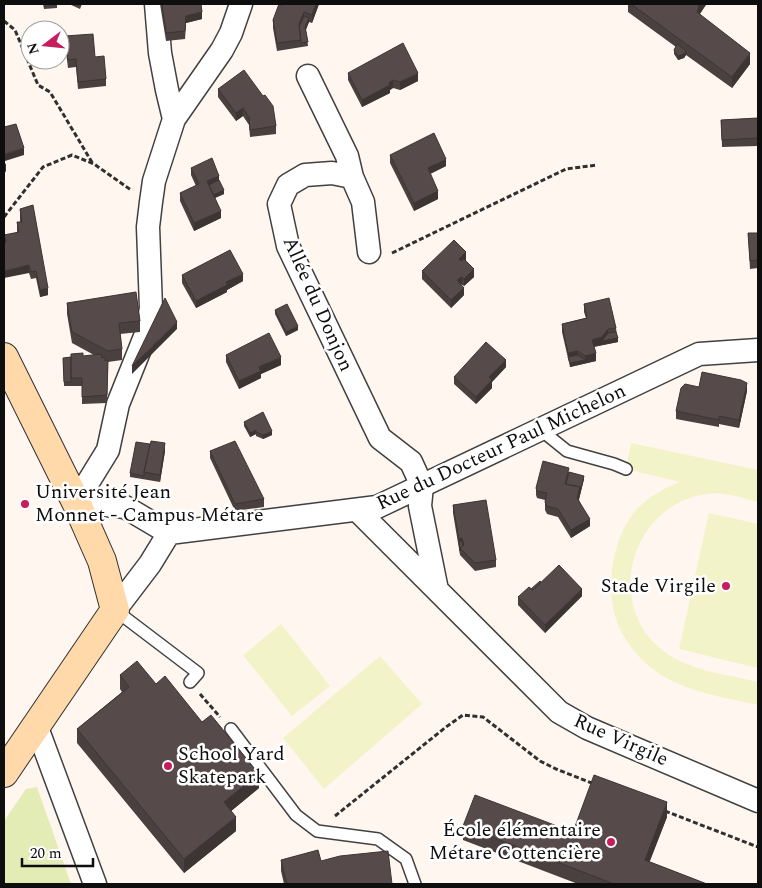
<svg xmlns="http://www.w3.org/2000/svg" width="762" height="888" font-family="Spectral,serif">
	<rect width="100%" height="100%" fill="#fff6ef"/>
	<path fill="#e4ecb6" d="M37 787 71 884H4V821L26 789Z"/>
	<path fill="#f2f3c8" d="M631 443 758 470V502C742 498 723 491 706 494 632 505 603 602 662 650 688 671 727 674 758 682V705C723 697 684 692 654 670 638 658 622 638 616 619 605 585 613 534 638 508 650 496 664 488 680 482L626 469Z
		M709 513 758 524V668L679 649Z
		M281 624 330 686 292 716 243 655Z
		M380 656 422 704 324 789 283 738Z"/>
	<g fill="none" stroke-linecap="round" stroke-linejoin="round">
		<defs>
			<path id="lane" d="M541 430 567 451 614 464 626 469
				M115 610 198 673 190 682
				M231 729 296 815 317 831 378 839 406 859 415 884"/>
			<path id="street" d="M156 4 160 53 167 90 174 119 154 181 151 202 148 227 151 308 146 334 118 404 108 450 76 502 125 507 169 533
				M308 76 347 156 352 177
				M174 119 222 50 231 33 241 4
				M369 252 363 202 352 177 332 173 305 175 288 185 279 204 288 246 380 438 411 462 422 486 420 506 437 590
				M357 510 559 712 587 728 758 801
				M169 533 377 507 699 354 758 350
				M115 610 150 564 169 533
				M36 725 95 884"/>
			<path id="secondary" d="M4 357 76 502 102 561 115 610 4 773"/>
		</defs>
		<use href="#lane" stroke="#414141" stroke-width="14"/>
		<use href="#street" stroke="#414141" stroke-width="25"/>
		<use href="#secondary" stroke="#303030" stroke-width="30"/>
		<path stroke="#303030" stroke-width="3" stroke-dasharray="5 2.5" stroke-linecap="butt" d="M4 21 15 30 38 85 50 92 93 164
			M4 217 43 167 72 155 94 164 131 190
			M392 253 566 169 597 165
			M200 694 220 717
			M665 811 758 847
			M335 816 446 727 463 715 483 717 540 761 556 769 594 784"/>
		<use href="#lane" stroke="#fff" stroke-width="11"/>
		<use href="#street" stroke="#fff" stroke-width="22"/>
		<use href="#secondary" stroke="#ffd9aa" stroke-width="28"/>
	</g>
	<path fill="#4b4040" d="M43 4H57V8L44 9Z
		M69 4H82L80 9Z
		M160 4H201L202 19 186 23 185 39 166 41Z
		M319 4 312 23 309 22 306 30 308 46 277 51 273 28V20L282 6Z
		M628 4H706L700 14 750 64 732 88 686 55 684 58 678 60 674 54V50L676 47 628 12Z
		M65 36 95 57 106 79V86L78 89 76 67 68 68 65 44Z
		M348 73 418 81 400 90 393 88 390 90V93L362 107 348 80Z
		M218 89 276 126V134L250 137 249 125 243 116 236 121 218 97Z
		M758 118V146L722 147 721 120Z
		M390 155 446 166 430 174 438 199 414 211 390 163Z
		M191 168 219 180 224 194 215 198 221 218 194 231 180 201V193L196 186 191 175Z
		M20 209 48 295 40 297 36 278 31 279 29 273 4 243V235L17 233V222H20Z
		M748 233H758V268L750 269Z
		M465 260 474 277 464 286 461 284 464 295 451 308 422 279V271L466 260Z
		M182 275 243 281 227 290V292L196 308 182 283Z
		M67 303 140 321V332L120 334 122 349V360L108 362 107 403 82 404V386H64L63 358 94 355 72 343 67 314Z
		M584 304 616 328 618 342 594 347 596 361 570 367 562 332V324L586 318 584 312Z
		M275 310 298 330 286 336 275 314Z
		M226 355 281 365 261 374V378L239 389 226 362Z
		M506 367 492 382V388L476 404 454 384V377Z
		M699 387 747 391 739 428 719 424V427L676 419V411Z
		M244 422 272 435 263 439 256 436V434L250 437 244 426Z
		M165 451 160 482 130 477V473Z
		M210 451 264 499V507L235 511 210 458Z
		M569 472 584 479 579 500 590 526 571 538 558 517 547 514 545 510V500L537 498 536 495V488Z
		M453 505 496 560V567L475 571 460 555 453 513Z
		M541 582 582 596 545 633 518 605V597Z
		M120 675 156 684 202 722 259 788 231 811 236 831 184 873 77 743V729L122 692 120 689Z
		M667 817 649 862 707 884H578L463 840V826L573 832Z
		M281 860 321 861 392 884H284L281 871Z"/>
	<path fill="#3d3434" d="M316 4H319L312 23V15Z
		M699 4H706V5L699 15 697 12 698 6Z
		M202 12V19L186 23 185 39 186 16Z
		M304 12V20L299 31V24Z
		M309 18V22L305 31V27Z
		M686 51V55L684 58 678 60V56Z
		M750 53V64L732 88V77Z
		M418 73V81L400 90V82Z
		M393 80V88L390 90V93L362 107V100Z
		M243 108V116L236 121V113Z
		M24 148V155L5 161 4 163V155L5 154Z
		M446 159V166L428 175V168Z
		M6 163V171L4 174V166Z
		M219 176V184L209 188 207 181Z
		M224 190V194L212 199V195Z
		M438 191V199L414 211V203Z
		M221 211V218L194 231V223Z
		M466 252V260L459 267V259Z
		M29 265V273L4 278V271Z
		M474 269V277L464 286V279Z
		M243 274V281L227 290V292L196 308V301L226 282Z
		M462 277V284L457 288V280Z
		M48 288V295L40 297V290Z
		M464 288V295L451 308V300Z
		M177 322V329L132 374V366Z
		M298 326V330L286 336V332Z
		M608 329V337L618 338V342L592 347V340Z
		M578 351V359L568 357V361V353Z
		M596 353V361L570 367V363L585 360V356Z
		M281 357V365L261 374V378L239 389V381L259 367Z
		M506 360V367L492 382V388L476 404V397L489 377Z
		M747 383V391L739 428V420Z
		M256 430V434L250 437V433Z
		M272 431V435L263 439V435Z
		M165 443V451L160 482V475Z
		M584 476V479L577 506V498Z
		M590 519V526L571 538V530Z
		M462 538V545L459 542V546V539Z
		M582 589V596L545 633V625Z
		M259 774V788L224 817V802Z
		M667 802V817L645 874V860Z
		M236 817V831L184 873V859Z"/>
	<path fill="#574a4a" stroke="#3d3434" d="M162 4H201L202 12 186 16 185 31 166 33Z
		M279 4 282 6 283 4H316L312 15 304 12 299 24 301 40 277 43 273 20Z
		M631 4H699L698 6 699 7 697 12 750 53 732 77Z
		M304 16 309 18 305 27 308 42 301 43 299 27Z
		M93 34 95 57 104 56 106 79 78 82 76 59 68 60 65 36Z
		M403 43 418 73 400 82 393 80 389 83 390 85 362 100 348 73Z
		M677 44 686 51 684 54 678 56 674 50Z
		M244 70 263 96 265 95 273 106 276 126 250 130 249 117 243 108 236 113 218 89Z
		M758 118V138L722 140 721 120Z
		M16 124 24 148 5 154 4 155V125V127Z
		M434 133 446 159 428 168 438 191 414 203 390 155Z
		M212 158 219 176 207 181 221 211 194 223 180 193 199 184 191 168Z
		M219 180 224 190 213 195 209 185Z
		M33 205 48 288 40 290 36 271 31 272 29 265 4 271V243L6 242 4 235 19 232 17 222H22L20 209Z
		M748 233H758V260L750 261Z
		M454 240 466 252 459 259 461 261 464 259 474 269 464 279 462 277 457 280 464 288 451 300 422 271Z
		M230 250 243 274 226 282 227 285 196 301 182 275Z
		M136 292 140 321 119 323 122 349 108 351 72 332 67 303Z
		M165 298 177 322 132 366Z
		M609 298 616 328 608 329 602 337 592 340 596 353 585 356 578 351 568 353 562 324 587 318 584 304Z
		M287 304 298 326 286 332 275 310Z
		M616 332 618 338 602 341 608 333Z
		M269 333 281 357 259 367 261 371 239 381 226 355Z
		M486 342 506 360 489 377 492 380 476 397 454 377Z
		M83 353V356L101 354 102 358 105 357V361L108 360 107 395 82 397V378H71V354Z
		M578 355 585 360 570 363 568 357Z
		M71 357V382H64L63 358Z
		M702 372 741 380 747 383 739 420 719 416V420L676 411 681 388 685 384 699 387Z
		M263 412 272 431 263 435 256 432V430L250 433 244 422Z
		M151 441 165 443 160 475 144 472Z
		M235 441 264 499 235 504 210 451Z
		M136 442 150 444 144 472V476L130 473Z
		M543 461 569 468 565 484 580 487 577 498 590 519 571 530 558 509 547 506 545 502 547 493 537 491 536 488Z
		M569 472 584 476 580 491V487L566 484Z
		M486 500 496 560 475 563 460 548 464 545 462 538 459 539 453 505Z
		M462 541 463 545 460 548V551L459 542Z
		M559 565 582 589 545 625 518 597 529 587 533 590Z
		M540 581 541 582 533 590 531 589Z
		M137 661 156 684 165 676 202 722 211 715 259 774 224 802 236 817 184 859 77 729 129 687 120 675Z
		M594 775 667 802 645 860 707 884H614L463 826 475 795 573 832Z
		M318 850 321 861 340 856 388 851 392 884H287L281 860Z"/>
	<g fill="#c61d5d" stroke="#fff" stroke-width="2">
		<circle cx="25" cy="504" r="5"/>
		<circle cx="726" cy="586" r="5"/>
		<circle cx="168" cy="766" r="5"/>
		<circle cx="611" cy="842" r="5"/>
	</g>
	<g text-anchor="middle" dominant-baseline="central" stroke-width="5" stroke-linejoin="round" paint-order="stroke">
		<g font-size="20" fill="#0e0e0e" stroke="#fff">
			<text transform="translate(318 304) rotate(66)">Allée du Donjon</text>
			<text transform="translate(501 447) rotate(-25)">Rue du Docteur Paul Michelon</text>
			<text transform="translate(621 740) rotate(24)">Rue Virgile</text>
		</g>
		<g font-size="20" fill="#0e0e0e" stroke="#fff" text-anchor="start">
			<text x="35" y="492">Université Jean<tspan x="35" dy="23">Monnet - Campus Métare</tspan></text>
			<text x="716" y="586" text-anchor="end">Stade Virgile</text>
			<text x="178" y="754">School Yard<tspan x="178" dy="23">Skatepark</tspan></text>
			<text x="601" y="830" text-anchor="end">École élémentaire<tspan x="601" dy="23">Métare Cottencière</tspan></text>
		</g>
	</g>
	<rect width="762" height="888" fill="none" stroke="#0e0e0e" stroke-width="10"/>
	<g transform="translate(45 45) rotate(254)"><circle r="24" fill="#ffffff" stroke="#9f9f9f"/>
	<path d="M0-4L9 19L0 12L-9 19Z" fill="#c61d5d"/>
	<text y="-8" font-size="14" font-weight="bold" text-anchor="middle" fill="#0e0e0e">N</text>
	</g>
	<path d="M22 858v8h71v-8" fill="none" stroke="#0e0e0e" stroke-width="2.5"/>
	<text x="30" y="858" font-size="15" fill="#0e0e0e" stroke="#ffffff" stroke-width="4" paint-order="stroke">20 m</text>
</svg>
